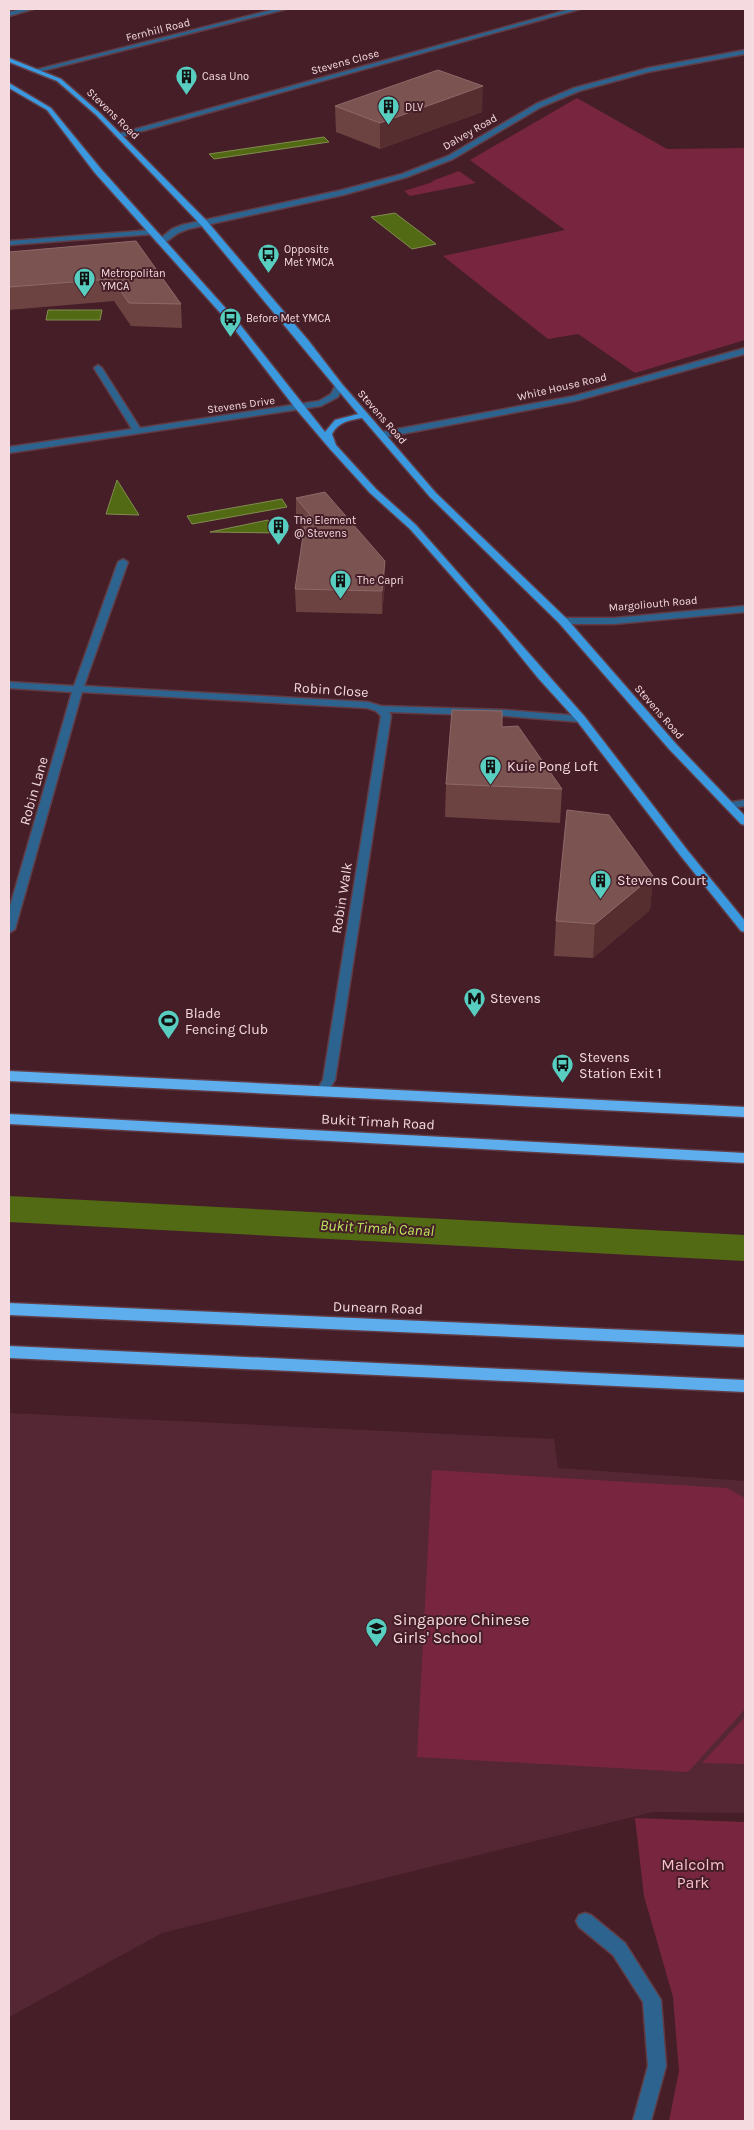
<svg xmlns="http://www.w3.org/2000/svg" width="754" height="2130" font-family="Karla,sans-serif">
	<rect width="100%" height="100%" fill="#451e28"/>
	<path fill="#552734" d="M9 1413 554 1439 558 1468 745 1481V1813L653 1812 162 1933 9 2017Z"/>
	<path fill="#782640" d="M577 98 667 149 745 148V340L635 373 578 334 548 339 443 256 565 230 470 160Z
		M459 171 476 183 410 196 404 191 433 182 432 181Z
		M432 1470 727 1488 745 1498V1709L688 1772 417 1757Z
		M745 1717V1764L702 1763Z
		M635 1818 745 1822V2121H669L679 2071 673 1997 644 1896Z"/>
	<path fill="#526a13" stroke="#838c50" d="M324 137 329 142 214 159 209 154Z
		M395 213 436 244 412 249 371 217Z
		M48 310H102L100 320H46Z
		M117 480 139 515 106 514Z
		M282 499 287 507 192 524 187 516Z
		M268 520 278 533 210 532Z"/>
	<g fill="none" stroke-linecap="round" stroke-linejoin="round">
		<path fill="#526a13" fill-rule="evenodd" d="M9 1196 745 1235V1261L9 1222Z"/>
		<defs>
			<path id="minor" d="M23 9H33L9 16V12Z
				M276 9H286L38 72 35 70Z
				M571 9H580L121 137 114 135Z
				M745 50V54L648 72 579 91 541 107 453 159 407 177 343 195 188 229 178 233 163 244 156 242 172 229 182 225 342 190 402 174 448 156 536 104 574 88 648 68Z
				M151 230 155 232 154 234 9 245V241Z
				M745 348V354L575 401 381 438 377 435 381 432 574 396Z
				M98 365 102 368 140 428 319 401 331 394 336 384 343 386 338 397 321 406 9 453V447L132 429 94 368Z
				M123 559 128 562 84 686 368 702 381 706 506 710 581 716 586 719 581 722 506 716 389 712 391 716 335 1080 326 1094H318L316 1091 323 1080 381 716 376 711 367 708 82 692 15 929 9 933V910L72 692 9 688V682L74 686 118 562Z
				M745 606V612L614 624H563L558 621 563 618H614Z
				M745 800V806L730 808 724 805 726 803Z
				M585 1913 591 1915 625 1943 661 2000 666 2066 651 2121H633L648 2066 643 2002 613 1955 579 1927 576 1921 579 1915Z"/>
			<path id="major" d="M9 58 61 79 100 113 206 220 308 340 342 384 436 493 567 619 677 745 745 816V825L741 824 669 749 559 623 430 497 362 418C350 420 338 422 332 434L336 445 376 489 416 525 585 717 688 851 745 921V932L741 931 680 855 577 721 538 678 500 631 410 529 370 493 330 449 296 409 232 326 95 173 47 110 9 88V83L51 108 101 169 238 322 325 432 335 420 358 414 200 224 96 115 57 81 9 62Z"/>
			<path id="highway" d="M9 1071 745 1107V1117L9 1081Z
				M9 1114 745 1153V1163L9 1124Z
				M9 1303 745 1335V1347L9 1315Z
				M9 1346 745 1380V1392L9 1358Z"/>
		</defs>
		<use href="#minor" stroke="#613c45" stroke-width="3"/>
		<use href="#major" stroke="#613c45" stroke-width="3"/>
		<use href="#highway" stroke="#613c45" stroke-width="3"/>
		<use href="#minor" fill="#2d648f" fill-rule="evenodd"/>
		<use href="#major" fill="#3a99df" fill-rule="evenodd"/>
		<use href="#highway" fill="#5eadec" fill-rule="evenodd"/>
	</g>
	<path fill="#6c4341" d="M335 106 482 112 380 149 336 132Z
		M136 241 181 304 182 328 131 326 114 301 9 310V252Z
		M296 498 385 584 382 614 296 612 295 589 304 530 296 521Z
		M502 727 562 789 560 823 445 817 446 784Z
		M653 876 650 910 593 958 554 956 556 921Z"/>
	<path fill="#562e30" d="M483 86 482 112 380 149V123Z
		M385 561V584L382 614V591Z
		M653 876 650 910 593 958 595 924Z"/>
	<path fill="#7b5452" stroke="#8e6968" d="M438 70 483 86 380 123 335 106Z
		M136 241 181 304 129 303 112 279 9 287V252Z
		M325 492 385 561 382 591 295 589 306 516H311L296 498Z
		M452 710 502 711V727L518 726 562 789 446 784Z
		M567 810 609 815 653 876 595 924 556 921Z"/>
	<defs>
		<symbol id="building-pin" viewBox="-11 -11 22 30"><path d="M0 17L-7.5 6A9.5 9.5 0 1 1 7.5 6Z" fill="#58cec0" stroke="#451e28"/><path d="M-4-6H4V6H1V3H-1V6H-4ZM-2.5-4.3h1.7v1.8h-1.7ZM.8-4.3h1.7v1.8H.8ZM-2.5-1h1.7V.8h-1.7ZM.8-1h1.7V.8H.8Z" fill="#111"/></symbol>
		<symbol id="bus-pin" viewBox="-11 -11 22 30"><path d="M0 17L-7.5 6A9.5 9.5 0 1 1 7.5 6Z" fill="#58cec0" stroke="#451e28"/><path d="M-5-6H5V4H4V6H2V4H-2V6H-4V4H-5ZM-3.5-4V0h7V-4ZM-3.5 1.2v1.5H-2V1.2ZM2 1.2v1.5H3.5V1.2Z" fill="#111"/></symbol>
		<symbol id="metro-pin" viewBox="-11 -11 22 30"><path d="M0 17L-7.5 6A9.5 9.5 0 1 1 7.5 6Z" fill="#58cec0" stroke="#451e28"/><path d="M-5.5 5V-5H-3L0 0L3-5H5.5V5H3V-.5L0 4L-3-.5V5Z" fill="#111"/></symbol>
		<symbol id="stadium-pin" viewBox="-11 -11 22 30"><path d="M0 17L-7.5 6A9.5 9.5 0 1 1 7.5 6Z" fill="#58cec0" stroke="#451e28"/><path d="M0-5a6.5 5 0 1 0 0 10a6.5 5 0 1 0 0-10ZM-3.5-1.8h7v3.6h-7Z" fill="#111"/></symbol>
		<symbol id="school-pin" viewBox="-11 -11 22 30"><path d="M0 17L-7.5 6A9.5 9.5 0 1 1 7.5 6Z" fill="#58cec0" stroke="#451e28"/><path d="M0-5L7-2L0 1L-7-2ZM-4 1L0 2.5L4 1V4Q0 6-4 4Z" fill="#111"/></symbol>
	</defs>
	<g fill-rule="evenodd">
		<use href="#building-pin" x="174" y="64" width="25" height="34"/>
		<use href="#building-pin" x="376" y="94" width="25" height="34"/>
		<use href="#bus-pin" x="256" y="242" width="25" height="34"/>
		<use href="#building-pin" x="72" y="266" width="25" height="34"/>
		<use href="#bus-pin" x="218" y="306" width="25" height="34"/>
		<use href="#building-pin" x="266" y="514" width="25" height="34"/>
		<use href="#building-pin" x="328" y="568" width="25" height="34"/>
		<use href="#building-pin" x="478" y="754" width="25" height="34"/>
		<use href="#building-pin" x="588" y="868" width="25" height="34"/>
		<use href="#metro-pin" x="462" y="986" width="25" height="34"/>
		<use href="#stadium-pin" x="156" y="1008" width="25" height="34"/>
		<use href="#bus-pin" x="550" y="1052" width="25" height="34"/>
		<use href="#school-pin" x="364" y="1616" width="25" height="34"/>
	</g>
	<g text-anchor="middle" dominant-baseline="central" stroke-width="4" stroke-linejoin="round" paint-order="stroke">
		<g font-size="11" fill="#f5dae0" stroke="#451e28">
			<text transform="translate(158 30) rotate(-14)">Fernhill Road</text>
			<text transform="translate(345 62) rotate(-15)">Stevens Close</text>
			<text transform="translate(113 114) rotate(44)">Stevens Road</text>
			<text transform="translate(470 132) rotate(-30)">Dalvey Road</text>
			<text transform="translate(562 387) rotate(-13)">White House Road</text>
			<text transform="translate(241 405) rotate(-8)">Stevens Drive</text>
			<text transform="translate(382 417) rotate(49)">Stevens Road</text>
			<text transform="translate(653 604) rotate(-5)">Margoliouth Road</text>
			<text transform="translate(659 712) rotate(49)">Stevens Road</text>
		</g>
		<g font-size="11" fill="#f5dae0" stroke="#451e28" text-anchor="start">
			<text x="202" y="76">Casa Uno</text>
			<text x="405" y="107">DLV</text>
			<text x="284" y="249">Opposite<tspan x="284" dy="13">Met YMCA</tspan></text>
			<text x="101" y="273">Metropolitan<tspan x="101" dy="13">YMCA</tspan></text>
			<text x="246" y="318">Before Met YMCA</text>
			<text x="294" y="520">The Element<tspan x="294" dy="13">@ Stevens</tspan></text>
			<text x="357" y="580">The Capri</text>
		</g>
		<g font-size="14" fill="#f5dae0" stroke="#451e28">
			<text transform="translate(331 690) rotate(4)">Robin Close</text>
			<text transform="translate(34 791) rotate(-74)">Robin Lane</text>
			<text transform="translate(342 898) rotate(-81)">Robin Walk</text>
			<text transform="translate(378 1122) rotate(3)">Bukit Timah Road</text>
			<text transform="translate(378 1308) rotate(2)">Dunearn Road</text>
		</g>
		<g font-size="14" fill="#f5dae0" stroke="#451e28" text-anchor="start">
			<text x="507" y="766">Kuie Pong Loft</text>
			<text x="617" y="880">Stevens Court</text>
			<text x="490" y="998">Stevens</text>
			<text x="185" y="1013">Blade<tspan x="185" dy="16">Fencing Club</tspan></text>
			<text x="579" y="1057">Stevens<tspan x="579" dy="16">Station Exit 1</tspan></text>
		</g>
		<g font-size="15" font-style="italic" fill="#bce85e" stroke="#451e28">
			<text transform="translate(377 1228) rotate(3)">Bukit Timah Canal</text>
		</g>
		<g font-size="16" fill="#f5dae0" stroke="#451e28" text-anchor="start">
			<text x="393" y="1619">Singapore Chinese<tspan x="393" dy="18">Girls' School</tspan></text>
		</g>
		<g font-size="16" fill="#f9bfcb" stroke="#451e28">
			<text x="693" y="1864">Malcolm<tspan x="693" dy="18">Park</tspan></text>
		</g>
	</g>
	<rect width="754" height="2130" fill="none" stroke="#f5dae0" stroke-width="20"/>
</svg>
